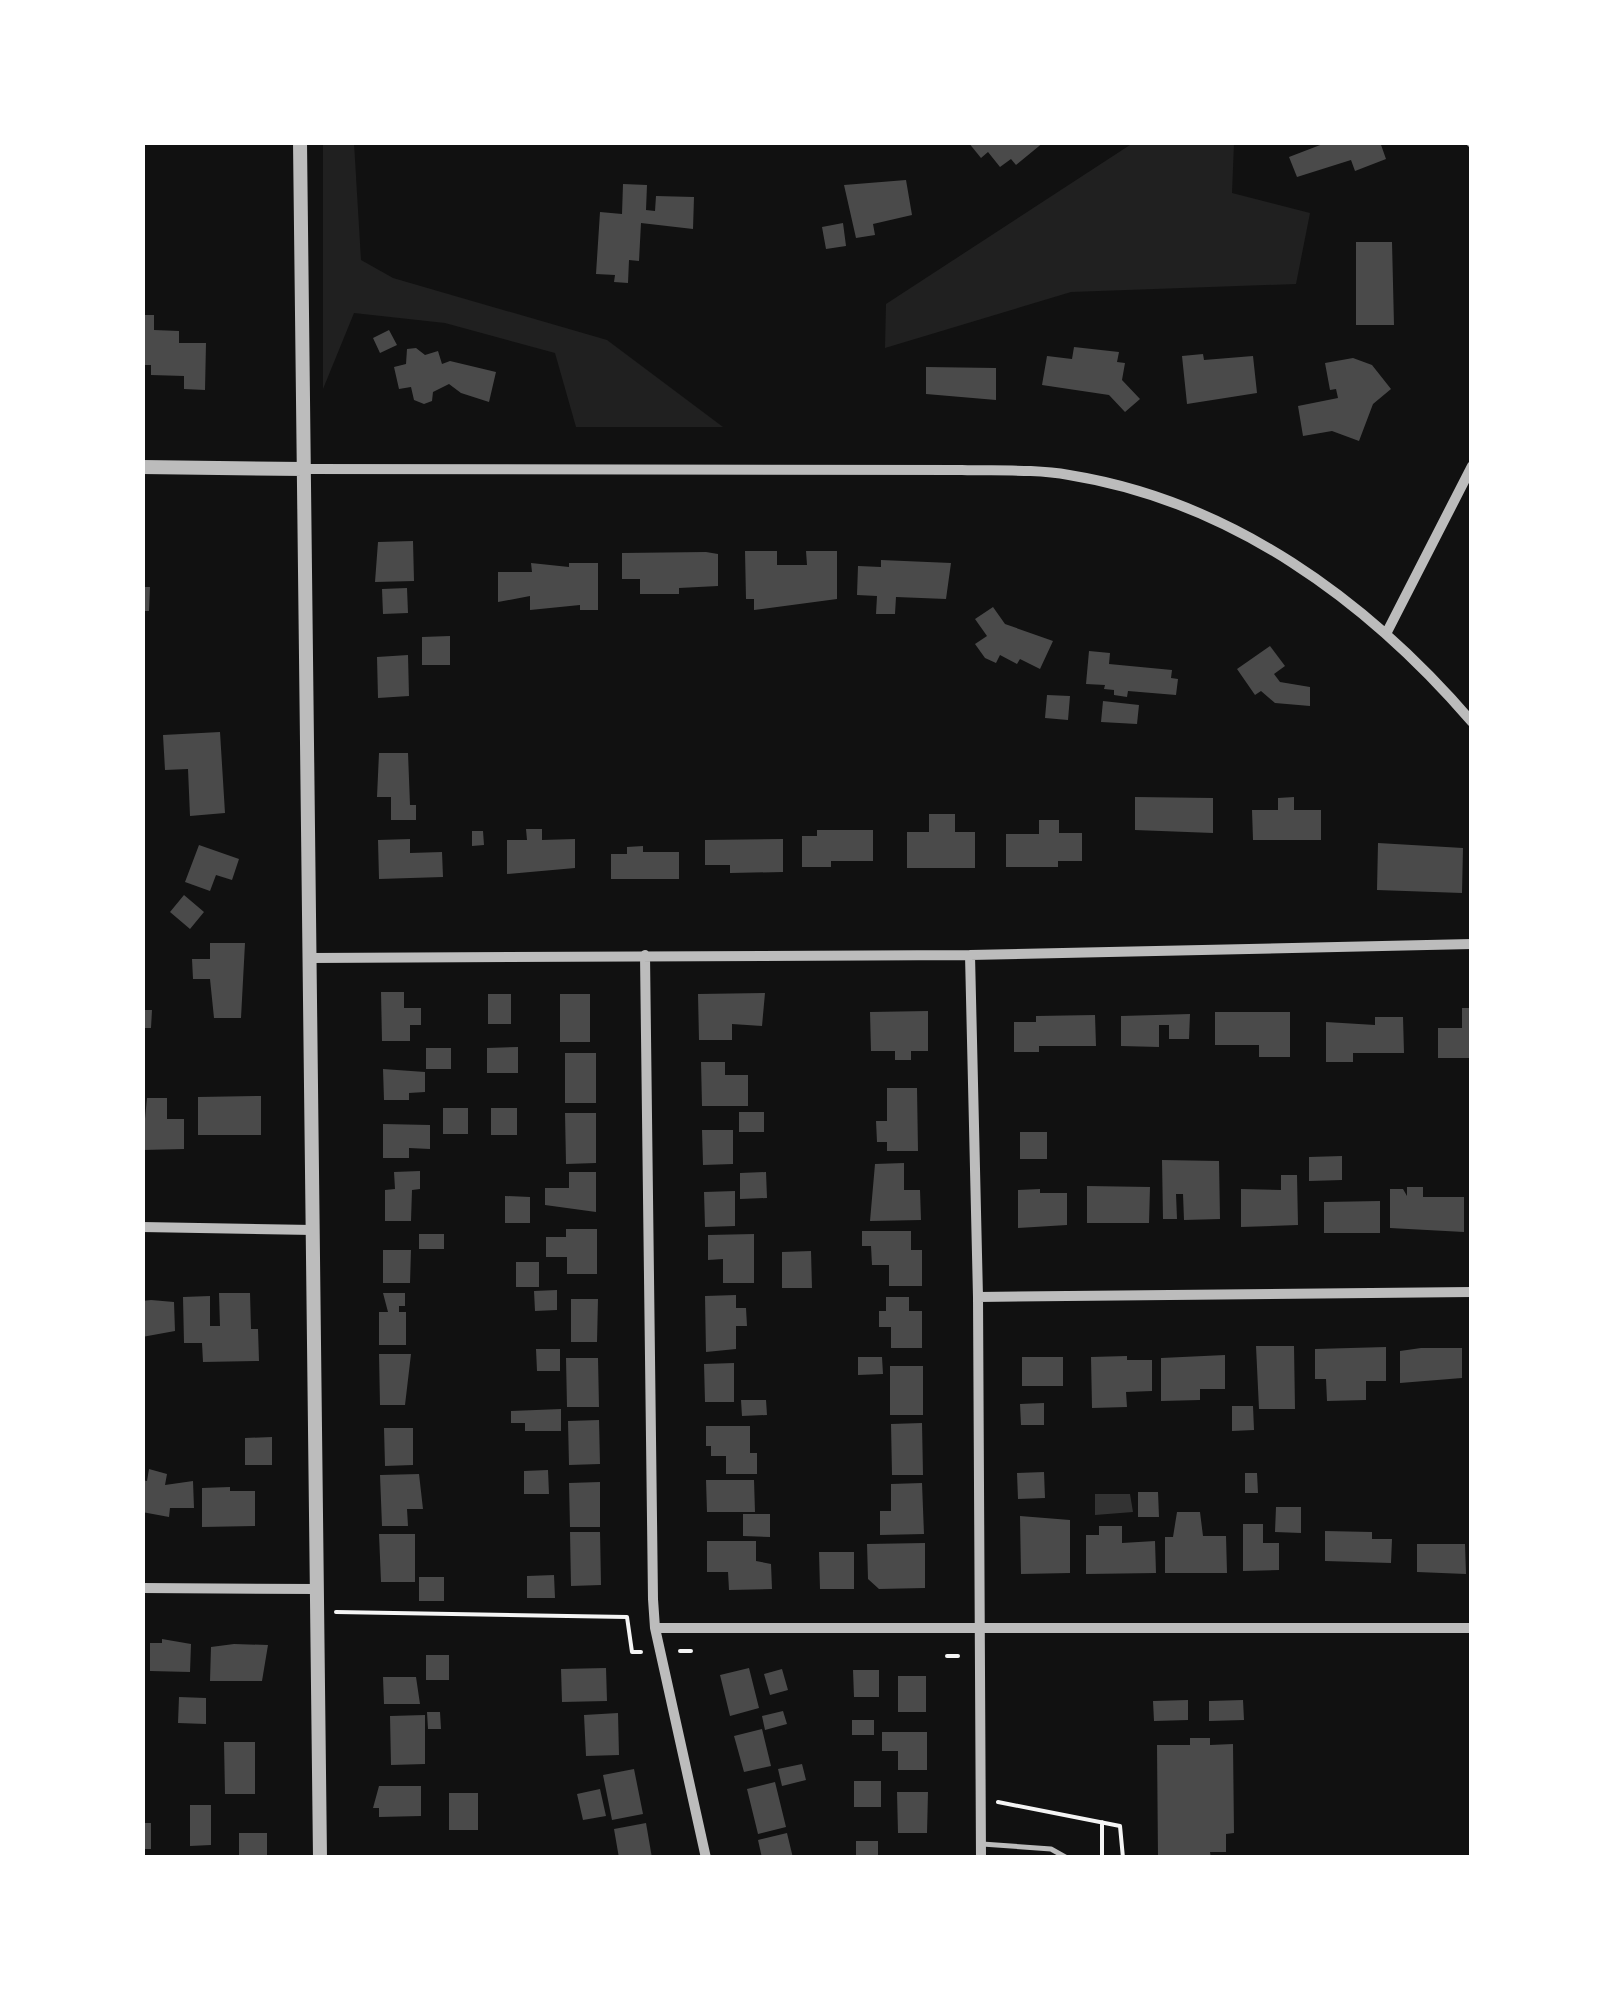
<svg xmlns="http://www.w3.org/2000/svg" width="1614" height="2000" font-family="Helvetica,sans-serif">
	<rect width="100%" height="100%" fill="#111"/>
	<path fill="#202020" d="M323 143H354L361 260 393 278 607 340 723 427H576L555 353 445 323 354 313 323 389Z
		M1133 143H1234L1232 193 1310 213 1296 284 1071 292 885 348 886 304Z"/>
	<path fill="#333" d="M1095 1494H1130L1133 1512 1095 1515Z"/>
	<path fill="#4a4a4a" d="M968 142H1044L1016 165 1011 159 1000 167 988 152 981 158Z
		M1328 142H1380L1386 159 1355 171 1351 160 1297 177 1289 157Z
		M906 180 912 215 873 224 875 235 856 238 844 185Z
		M623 184 647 185 646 210 655 211 656 196 694 197 693 229 641 223 639 261 629 260 628 283 614 282 615 275 596 274 600 212 622 214Z
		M843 223 846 246 826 249 822 227Z
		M1356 242H1392L1394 325H1356Z
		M142 315H154V330L179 331V343H206L205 390 184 389V376L151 375V365H142Z
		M389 330 397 345 380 353 373 338Z
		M1074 347 1119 352 1117 362 1125 363 1122 380 1140 399 1125 412 1109 395 1042 385 1047 356 1072 359Z
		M416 348 425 355 438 351 442 364 450 361 496 372 489 402 461 393 449 384 433 392 432 401 424 404 414 400 411 387 399 389 394 367 406 364 407 349Z
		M1203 354 1204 360 1253 356 1257 393 1187 404 1182 356Z
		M1353 358 1372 365 1391 389 1373 404 1359 441 1332 431 1303 436 1298 406 1338 398 1336 389 1330 390 1325 363Z
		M926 367 996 368V400L926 394Z
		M413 541 414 581 375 582 378 542Z
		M745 551H777V565H807L806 551H837V599L754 610V599H746Z
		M706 552 718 554V586L679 588V594H640V579H622V553Z
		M881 560 951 563 946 599 896 597 895 614H876L877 596 857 595 858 566 881 567Z
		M531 563 569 567V563H598V610H580V605L530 610V596L498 602V572H532Z
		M142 587H150L149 611H142Z
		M407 588 408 613 383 614 382 589Z
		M993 607 1005 624 1053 641 1040 669 1020 659 1017 664 1000 655 996 663 985 658 975 644 987 636 975 619Z
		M450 636V665H422V637Z
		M1270 646 1285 666 1274 674 1280 682 1310 687V706L1275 703 1261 691 1255 695 1237 669Z
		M1089 651 1110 653 1109 664 1172 670 1171 678 1178 679 1176 695 1128 691 1127 697 1114 695V690L1104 689 1105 685 1086 684Z
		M408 655 409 696 378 698 377 657Z
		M1047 695 1070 696 1068 720 1045 718Z
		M1103 701 1139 705 1137 724 1101 722Z
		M220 732 225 813 190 816 188 769 165 770 163 735Z
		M379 753H408L410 805H416V820H391V797H377Z
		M1135 797 1213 798V833L1135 830Z
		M1294 797V810H1321V840H1253L1252 810H1278V798Z
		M929 814H955V832H975V868H907V832H929Z
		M1039 820H1059V833H1082V861H1058V867H1006V834H1039Z
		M526 829H542V840L575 839V868L507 874V840H527Z
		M817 830H873V861H831V867H802V836H817Z
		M472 831H483L484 845 472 846Z
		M410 839V853L442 852 443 877 379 879 378 840Z
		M783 839V872L730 873V865H705V840Z
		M1378 843 1463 848 1462 893 1377 890Z
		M199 845 239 859 232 880 216 875 210 891 185 882Z
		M643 846V852H679V879H611V854H627V847Z
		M184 895 204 912 190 929 170 912Z
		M210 943H245L241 1018H214L210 979H193L192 959H210Z
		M381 992H404V1008H421V1025H410V1041H382Z
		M765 993 762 1026 732 1024V1040H699L698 994Z
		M488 994H511V1024H488Z
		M560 994H590V1042H560Z
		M1462 1008H1472V1058H1438V1028H1462Z
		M142 1010H152L151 1028H142Z
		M928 1011V1051H911V1060H895V1051H871L870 1012Z
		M1215 1012H1290V1057H1259V1045H1215Z
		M1190 1014 1189 1039H1169V1025H1159V1047L1121 1046V1016Z
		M1095 1015 1096 1046H1039V1052H1014V1022H1036V1016Z
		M1375 1017H1403L1404 1053H1353V1062H1326V1022L1375 1025Z
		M518 1047V1073H487V1048Z
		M426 1048H451V1069H426Z
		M565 1053H596V1103H565Z
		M701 1062H725V1075H748V1106H702Z
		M383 1069 425 1072V1092L409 1093V1100H384Z
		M887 1088H917L918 1151H887V1142H877L876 1121H887Z
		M261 1096V1135H198V1097Z
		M147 1098H167V1119H184V1149L142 1150Z
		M443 1108H468V1134H443Z
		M491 1108H517V1135H491Z
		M739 1112H764V1132H739Z
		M565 1113H596V1163L566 1164Z
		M383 1124 430 1125V1149L409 1148V1158H383Z
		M702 1130H733V1164L703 1165Z
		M1020 1132H1047V1159H1020Z
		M1342 1156V1180L1309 1181V1157Z
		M1162 1160 1219 1161 1220 1219 1184 1220 1183 1194H1176L1177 1219H1163Z
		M904 1163V1190H920L921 1220 870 1221 875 1164Z
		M420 1171V1189L412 1190 411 1221H385V1190L395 1189 394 1172Z
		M569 1172H596V1212L545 1205V1188H569Z
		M766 1172 767 1198 740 1199V1173Z
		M1281 1175H1297L1298 1225 1241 1227V1189L1281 1190Z
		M1087 1186 1150 1187 1149 1223H1087Z
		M1407 1187H1423V1197H1464V1232L1390 1228V1189H1403L1407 1196Z
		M1040 1189V1193H1067V1225L1018 1228V1190Z
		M735 1191V1226L705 1227 704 1192Z
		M505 1196 530 1197V1223H505Z
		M1380 1201V1233H1324V1202Z
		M566 1229H597V1274H567V1257H546V1237H566Z
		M862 1231H911V1250H922V1286H889V1265H872L871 1246H862Z
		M419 1234H444V1249H419Z
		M754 1234V1283H723V1259L708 1260V1235Z
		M383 1250H411L410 1283H383Z
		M811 1251 812 1288H782V1252Z
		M516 1262H539V1287H516Z
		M557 1290V1310L535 1311 534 1291Z
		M219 1293H250L251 1329H258L259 1361 203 1362 202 1343H184L183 1297 210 1296V1326H220Z
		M383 1293H405V1306H399V1312H406V1345H379V1312H388Z
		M736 1295V1308H746L747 1326H736V1349L706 1352 705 1296Z
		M886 1297H909V1311H922V1348H891V1327H879V1311H886Z
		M571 1299H598L597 1342H571Z
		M151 1300 174 1302 175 1331 142 1337V1301Z
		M1256 1346H1294L1295 1409H1259Z
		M1386 1347V1381H1366V1400L1327 1401 1326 1379H1315V1349Z
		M1421 1348H1462V1378L1400 1383V1351Z
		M536 1349H560V1371H537Z
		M379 1354H411L405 1405H380Z
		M1225 1355V1389H1200V1400L1161 1401V1358Z
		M1127 1356V1360H1152V1391L1126 1392 1127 1407 1092 1408 1091 1357Z
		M858 1357H882L883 1374 858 1375Z
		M1022 1357H1063V1386H1022Z
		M566 1358H598L599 1407H567Z
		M734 1363V1402H705L704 1364Z
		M890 1366H923V1415H890Z
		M741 1400H766L767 1415 742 1416Z
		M1044 1403V1425H1021L1020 1404Z
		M1232 1406H1253L1254 1430 1232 1431Z
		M561 1409V1431H525V1423H511V1411Z
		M599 1420 600 1464 569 1465 568 1421Z
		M922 1423 923 1475H892L891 1424Z
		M706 1426H750V1453H757V1474H726V1456H711V1446H706Z
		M384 1428H413V1465L385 1466Z
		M272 1437V1465H245V1438Z
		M149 1469 167 1474 165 1485 193 1481 194 1508H170L169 1517 142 1512V1480L147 1481Z
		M548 1470 549 1494H524V1471Z
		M1044 1472 1045 1498 1018 1499 1017 1473Z
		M1245 1473H1257L1258 1493H1245Z
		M419 1474 423 1509H407L408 1526H382L380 1475Z
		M706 1480H754L755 1512H707Z
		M600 1482V1527H570L569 1483Z
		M922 1483 924 1534 880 1535V1511H891V1484Z
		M230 1487V1491H255V1526L202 1527V1488Z
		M1138 1492H1158L1159 1517H1138Z
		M1276 1507H1301V1533L1275 1532Z
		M1177 1512H1200L1203 1536H1226L1227 1573H1165V1537H1173Z
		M743 1514H770V1537L743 1536Z
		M1020 1516 1070 1520V1573L1021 1574Z
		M1243 1524H1263V1543H1279V1570L1243 1571Z
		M1099 1526H1122V1543L1155 1541 1156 1573 1086 1574V1535H1099Z
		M1325 1531 1372 1532V1539H1392L1391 1563 1325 1561Z
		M570 1532H600L601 1585 571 1586Z
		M379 1534H415V1582H381Z
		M707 1541H756V1561L771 1564 772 1589 729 1590 728 1572H707Z
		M925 1543V1588L879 1589 868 1579 867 1544Z
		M1417 1544H1465L1466 1574 1417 1572Z
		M819 1552H854V1589H820Z
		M554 1575 555 1598H527V1576Z
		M419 1577H444V1601H419Z
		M162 1639 191 1644 190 1672 150 1671V1643H162Z
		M234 1644 268 1645 262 1681H210L211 1647Z
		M426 1655H449V1680H426Z
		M606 1668 607 1701 562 1702 561 1669Z
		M749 1668 759 1708 730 1716 720 1675Z
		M782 1669 788 1690 770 1695 764 1674Z
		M853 1670H879V1697H854Z
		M898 1676H926V1712H898Z
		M383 1677H416L420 1704H384Z
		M179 1697 206 1698V1724L178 1723Z
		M1188 1700V1720L1154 1721 1153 1701Z
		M1243 1700 1244 1720 1209 1721V1701Z
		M783 1711 787 1724 765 1730 762 1716Z
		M427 1712H440L441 1729H428Z
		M618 1713 619 1755 586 1756 584 1715Z
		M425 1715V1764L391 1765 390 1716Z
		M852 1720H874V1735H852Z
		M762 1729 771 1766 744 1772 734 1736Z
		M882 1732H927V1770H898V1751H882Z
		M1190 1738H1210V1745L1233 1744 1234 1833 1226 1834V1852H1210L1211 1858H1158L1157 1745H1190Z
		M224 1742H255V1794H225Z
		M802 1764 806 1780 782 1786 778 1769Z
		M634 1769 643 1814 612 1820 603 1775Z
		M854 1781H881V1807H854Z
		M775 1782 786 1827 758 1834 747 1789Z
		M379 1786H421V1816L379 1817V1808H373Z
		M600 1789 606 1816 583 1820 577 1794Z
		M897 1792H928L927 1833H898Z
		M449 1793H478V1830H449Z
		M190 1805H211V1845L190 1846Z
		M142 1823H151V1849H142Z
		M646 1823 652 1858H619L614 1829Z
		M239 1833H267V1858H239Z
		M787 1833 793 1858H762L758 1840Z
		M856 1841H878V1858H856Z"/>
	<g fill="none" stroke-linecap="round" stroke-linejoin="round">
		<path stroke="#f5f5f5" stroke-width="4" d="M336 1612 627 1617 632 1652H641
			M680 1651H691
			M947 1656H958
			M998 1802 1120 1826 1123 1858
			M1102 1822V1858"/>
		<path stroke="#bcbcbc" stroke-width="5" d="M982 1844 1051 1849 1067 1858"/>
		<path stroke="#bcbcbc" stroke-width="10" d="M1471 142 1472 143
			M304 469 962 470C997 471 1035 469 1069 475 1231 501 1367 600 1472 722
			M1387 632 1472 466
			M645 955 653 1599 655 1628 706 1858
			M970 955 978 1297 981 1858
			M310 958 970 955 1472 944
			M142 1227 313 1230
			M978 1297 1472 1292
			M142 1588 317 1589
			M655 1628H1472"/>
		<path stroke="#bcbcbc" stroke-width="14" d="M300 142 320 1858
			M142 467 304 469"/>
	</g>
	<rect width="1614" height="2000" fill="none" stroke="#ffffff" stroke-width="290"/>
</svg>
